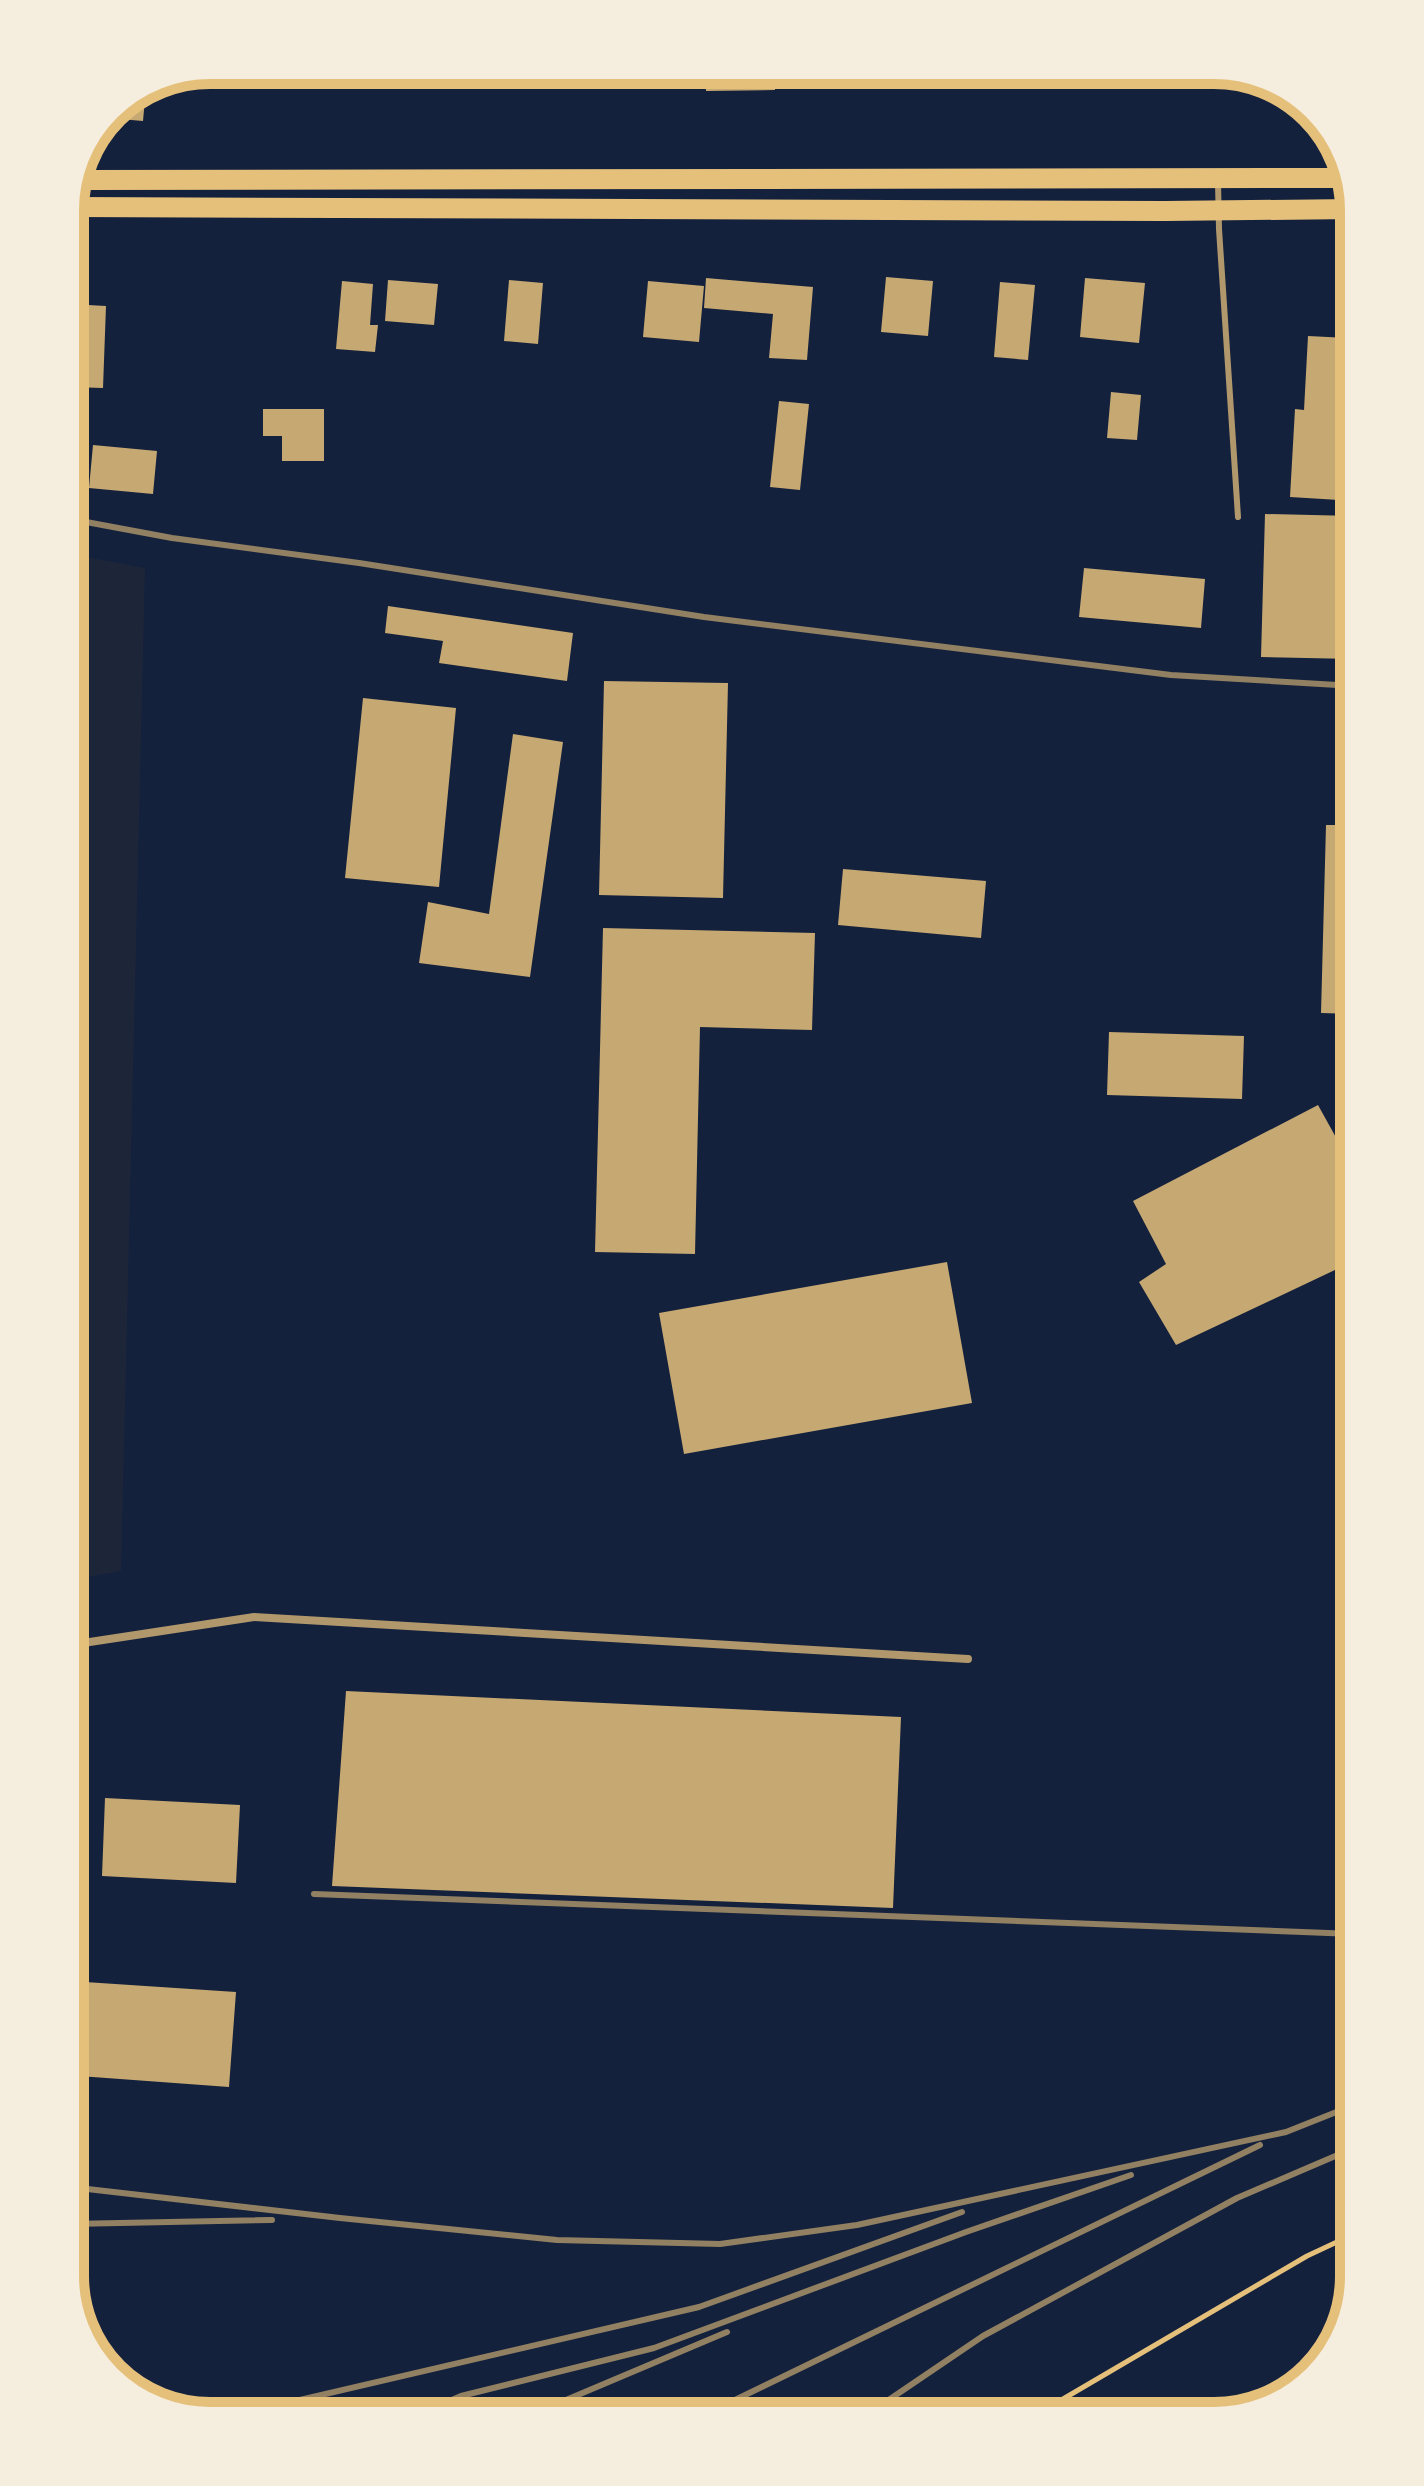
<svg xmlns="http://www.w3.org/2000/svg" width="1424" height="2486" font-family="'PT Sans Narrow',sans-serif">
	<rect width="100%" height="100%" fill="#14213d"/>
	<path fill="#1d2539" d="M70 554 145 568 121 1571 70 1580Z"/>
	<path fill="#c6a872" d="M922 73H980V82L922 84Z
		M705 75H775V90L706 91Z
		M582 76V81L537 85 536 77Z
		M146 88 143 121 108 118 111 111Z
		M886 277 933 281 928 336 881 332Z
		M706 278 813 287 807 360 769 358 773 314 704 308Z
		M1085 278 1145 283 1139 343 1080 337Z
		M388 280 438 284 434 325 385 321Z
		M509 280 543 283 538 344 504 341Z
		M342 281 373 284 370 325H378L375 352 336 349Z
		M648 281 704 286 699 342 643 337Z
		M1000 282 1035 285 1028 360 994 357Z
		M70 304 106 306 103 388 70 387Z
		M1308 336 1348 338 1339 500 1290 497 1295 409 1304 410Z
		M1111 392 1141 395 1137 440 1107 438Z
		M779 401 809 404 800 490 770 487Z
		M263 409H324V461H282V436H263Z
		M93 445 157 451 153 494 89 488Z
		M1265 514 1354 516V659L1261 657Z
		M1084 568 1205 579 1201 628 1079 617Z
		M388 606 573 633 567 681 439 663 443 641 385 633Z
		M604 681 728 683 723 898 599 895Z
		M363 698 456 708 439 887 345 878Z
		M513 734 563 742 530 977 419 963 428 902 489 914Z
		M1326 825H1354V1014L1321 1013Z
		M843 869 986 881 981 938 838 925Z
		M603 928 815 933 812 1030 700 1027 695 1254 595 1252Z
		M1109 1032 1244 1036 1242 1099 1107 1095Z
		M1318 1105 1354 1170V1261L1176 1345 1139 1282 1166 1264 1133 1201Z
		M947 1262 972 1403 684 1454 659 1313Z
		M346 1691 901 1717 893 1908 332 1886Z
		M105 1798 240 1805 236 1883 102 1876Z
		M85 1982 236 1992 229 2087 79 2076Z"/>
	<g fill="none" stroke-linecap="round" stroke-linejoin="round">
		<path stroke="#e5c07b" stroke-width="5" d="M1034 2416 1307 2256 1354 2234"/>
		<path stroke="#b1986c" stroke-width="6" d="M1218 182 1219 229 1238 517"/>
		<path stroke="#b1986c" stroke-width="8" d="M70 1645 254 1617 968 1659"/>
		<path stroke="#e5c07b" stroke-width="20" d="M80 180 1347 178
			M70 207 1165 211 1354 209"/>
		<path stroke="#918062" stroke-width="6" d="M70 519 172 538 359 563 704 617 1171 675 1354 686
			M314 1894 1354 1934
			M70 2187 340 2218 557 2240 720 2244 857 2225 1286 2132 1354 2105
			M70 2224 272 2220
			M231 2416 699 2307 962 2212
			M415 2416 461 2396 654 2348 966 2232 1131 2175
			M528 2416 727 2332
			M702 2416 1260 2145
			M865 2416 983 2336 1237 2198 1354 2148"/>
	</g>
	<path d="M0 0H1424V2486H0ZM210 84H1214A126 126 0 0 1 1340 210V2276A126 126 0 0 1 1214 2402H210A126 126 0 0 1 84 2276V210A126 126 0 0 1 210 84Z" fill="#f5edde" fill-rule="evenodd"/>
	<path fill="none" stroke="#e5c07b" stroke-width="10" d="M210 84H1214A126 126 0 0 1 1340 210V2276A126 126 0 0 1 1214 2402H210A126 126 0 0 1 84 2276V210A126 126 0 0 1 210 84Z"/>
</svg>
